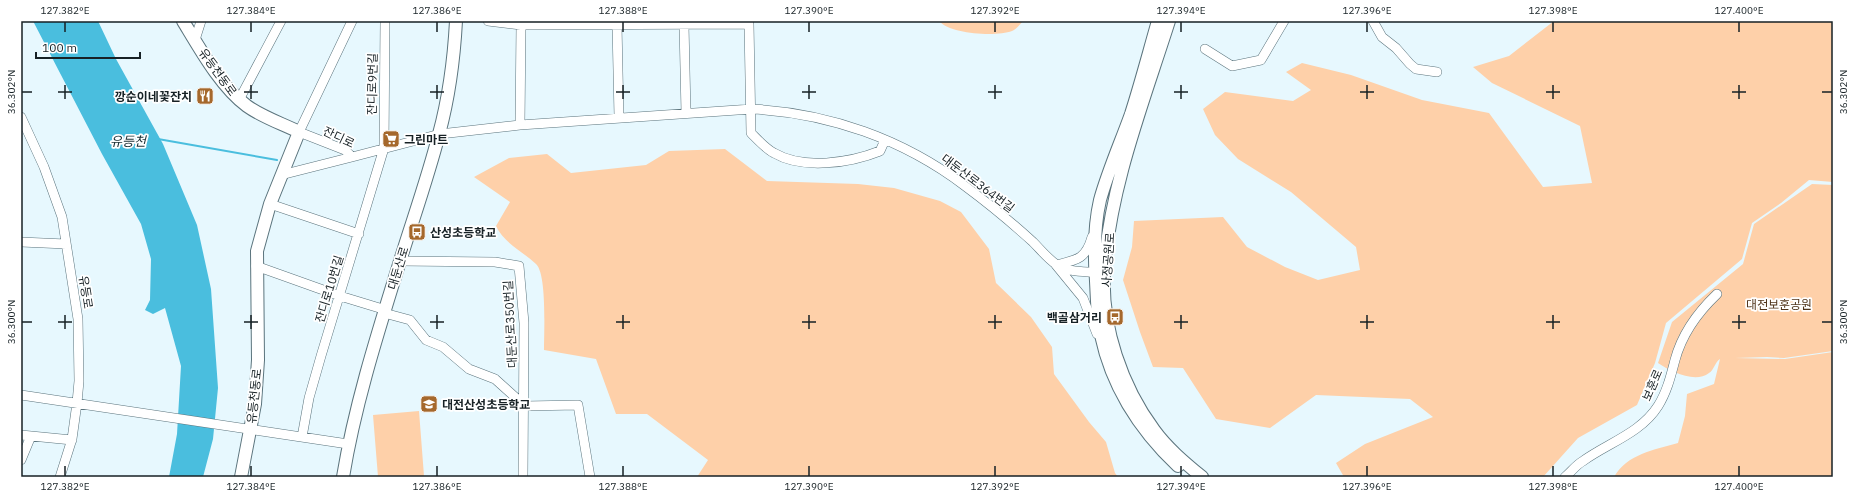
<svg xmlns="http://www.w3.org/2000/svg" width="1854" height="498" font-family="'IBM Plex Sans','Noto Sans KR',sans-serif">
	<rect width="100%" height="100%" fill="#e7f8fe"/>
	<path fill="#fed0a9" d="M939 21H1023C1020 24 1016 30 1012 31 996 37 950 34 939 21Z
		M1554 21H1833V182L1809 180 1781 203 1752 223 1742 259 1666 323 1655 363 1637 405 1578 438 1543 477H1344L1336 463 1365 444 1433 417 1410 399 1316 395 1270 428 1216 419 1183 368 1153 367 1140 332 1123 280 1132 247 1134 221 1223 217 1247 247 1285 267 1318 280 1360 270 1356 247 1291 192 1238 159 1215 135 1203 109 1225 92 1293 101 1311 90 1286 72 1302 63 1351 75 1422 100 1489 113 1543 187 1592 183 1580 126 1492 83 1473 67 1509 56Z
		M725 149 767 181 858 184 894 188 940 201 961 212 989 249 996 283 1031 317 1052 347 1054 374 1089 422 1106 442 1115 473 1118 477H697L708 460 647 414H616L596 359 544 350C544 333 547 274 536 264 522 251 504 243 496 226L510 202 474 177 509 158 547 154 571 173 646 165 669 151Z
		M1812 184 1833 185V351L1784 358 1767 357 1735 358 1785 359 1833 352V477H1614C1627 454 1654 450 1678 443L1685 416 1687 394 1714 384 1720 359C1715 362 1714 370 1709 373 1695 384 1670 371 1658 363L1672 322 1743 264 1754 224Z
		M419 411 424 476 378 477 373 415Z"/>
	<path fill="#4abede" d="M33 21H98L116 59 163 144 197 225 211 289 218 388 213 439 203 477H169L177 434 181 366 165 308 153 314 145 310 150 300 151 259 141 224 102 154Z"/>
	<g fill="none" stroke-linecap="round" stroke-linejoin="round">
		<path stroke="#4abede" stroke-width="2" d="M158 139 277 160"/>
		<defs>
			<path id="minor" d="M352 21 299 132 345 150 352 157 440 134 520 125 752 109C829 113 903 139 965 186 988 203 1011 222 1033 242 1040 249 1048 259 1057 265 1070 273 1086 271 1101 273
				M488 21 521 25 749 24 751 133C758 140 766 149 774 153 803 170 850 163 880 151L885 140
				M1373 21 1382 37 1396 48 1410 64 1416 69 1437 72
				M617 25 619 117
				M684 25 686 113
				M195 40 201 21
				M1205 49 1232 66 1261 60 1284 21
				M239 100 281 21
				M21 117 44 167 62 217 78 319 79 381 77 403 72 439 60 477
				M520 125 521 25
				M281 175 352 157
				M270 204 359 234
				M1092 237C1086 259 1077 260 1056 265L1083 298 1097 334
				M21 242 66 244
				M400 261 495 262 519 266 524 323 523 477
				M256 266 340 296 386 310
				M384 313 410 320 426 340 443 347 469 369 495 379 525 406 578 405 590 477
				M21 395 348 444
				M21 435 72 440
				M302 437 309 398 321 356 384 148 385 21
				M21 460 31 436
				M1565 477C1571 472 1576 465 1583 461 1608 443 1641 433 1658 406 1667 392 1671 375 1675 360 1682 334 1698 312 1717 294"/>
			<path id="major" d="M183 21C200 49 221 87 247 106 262 117 283 124 299 132L270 204 257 251 258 360 255 404 241 477
				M1158 21C1149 52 1141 83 1131 114 1121 142 1108 171 1100 200 1094 226 1094 254 1096 281 1097 299 1097 318 1101 335 1112 387 1140 430 1178 466
				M1169 21C1143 103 1110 186 1104 272 1101 327 1122 387 1154 430 1167 448 1185 463 1202 477
				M343 477C355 404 378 332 400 261 413 219 428 177 439 134 449 97 454 59 456 21"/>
		</defs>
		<use href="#minor" stroke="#5b747d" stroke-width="10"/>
		<use href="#major" stroke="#5b747d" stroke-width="14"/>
		<use href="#minor" stroke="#fff" stroke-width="9"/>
		<use href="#major" stroke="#fff" stroke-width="12"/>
	</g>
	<path fill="none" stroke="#172125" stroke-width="1.5" d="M65 22V32M251 22V32M437 22V32M623 22V32M809 22V32M995 22V32M1181 22V32M1367 22V32M1553 22V32M1739 22V32M65 85V99M251 85V99M437 85V99M623 85V99M809 85V99M995 85V99M1181 85V99M1367 85V99M1553 85V99M1739 85V99M22 92H32M58 92H72M244 92H258M430 92H444M616 92H630M802 92H816M988 92H1002M1174 92H1188M1360 92H1374M1546 92H1560M1732 92H1746M1822 92H1832M65 315V329M251 315V329M437 315V329M623 315V329M809 315V329M995 315V329M1181 315V329M1367 315V329M1553 315V329M1739 315V329M22 322H32M58 322H72M244 322H258M430 322H444M616 322H630M802 322H816M988 322H1002M1174 322H1188M1360 322H1374M1546 322H1560M1732 322H1746M1822 322H1832M65 466V476M251 466V476M437 466V476M623 466V476M809 466V476M995 466V476M1181 466V476M1367 466V476M1553 466V476M1739 466V476"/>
	<defs>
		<symbol id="restaurant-square" viewBox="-11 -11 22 22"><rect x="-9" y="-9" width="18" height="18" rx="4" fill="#a5682c" stroke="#fff"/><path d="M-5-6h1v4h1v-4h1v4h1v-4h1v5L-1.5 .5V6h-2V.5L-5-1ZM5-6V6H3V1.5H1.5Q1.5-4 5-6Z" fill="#fff"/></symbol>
		<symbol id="supermarket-square" viewBox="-11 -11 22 22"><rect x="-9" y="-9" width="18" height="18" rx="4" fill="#a5682c" stroke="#fff"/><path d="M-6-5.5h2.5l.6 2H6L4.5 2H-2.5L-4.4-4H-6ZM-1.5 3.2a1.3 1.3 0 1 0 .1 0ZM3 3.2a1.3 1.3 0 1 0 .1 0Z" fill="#fff"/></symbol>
		<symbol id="bus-square" viewBox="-11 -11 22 22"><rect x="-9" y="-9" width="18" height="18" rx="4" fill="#a5682c" stroke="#fff"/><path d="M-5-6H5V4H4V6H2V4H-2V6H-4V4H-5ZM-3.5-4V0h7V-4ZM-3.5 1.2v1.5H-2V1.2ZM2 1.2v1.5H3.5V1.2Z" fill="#fff"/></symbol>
		<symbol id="school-square" viewBox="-11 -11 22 22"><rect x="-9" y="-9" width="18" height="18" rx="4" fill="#a5682c" stroke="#fff"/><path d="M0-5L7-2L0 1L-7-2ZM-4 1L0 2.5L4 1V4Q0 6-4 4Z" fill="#fff"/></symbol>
	</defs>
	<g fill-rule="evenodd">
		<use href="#restaurant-square" x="195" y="86" width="20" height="20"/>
		<use href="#supermarket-square" x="381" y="129" width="20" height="20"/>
		<use href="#bus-square" x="407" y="222" width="20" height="20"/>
		<use href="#bus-square" x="1105" y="307" width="20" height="20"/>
		<use href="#school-square" x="419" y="394" width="20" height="20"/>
	</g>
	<g text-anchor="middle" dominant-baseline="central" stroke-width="3.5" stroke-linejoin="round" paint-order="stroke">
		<g font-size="12" fill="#172125" stroke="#fff">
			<text transform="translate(218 72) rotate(54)">유등천동로</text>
			<text transform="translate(372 84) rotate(-89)">잔디로9번길</text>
			<text transform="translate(339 137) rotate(25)">잔디로</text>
			<text transform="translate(978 183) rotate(37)">대둔산로364번길</text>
			<text transform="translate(1108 260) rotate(-86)">사정공원로</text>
			<text transform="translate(398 268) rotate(-73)">대둔산로</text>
			<text transform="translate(329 289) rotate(-73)">잔디로10번길</text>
			<text transform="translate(86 292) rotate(81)">유등로</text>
			<text transform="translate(510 324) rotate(-93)">대둔산로350번길</text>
			<text transform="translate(1652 385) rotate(-67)">보훈로</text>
			<text transform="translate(254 396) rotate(-84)">유등천동로</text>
		</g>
		<g font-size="12" font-weight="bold" fill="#172125" stroke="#fff" text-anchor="start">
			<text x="192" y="96" text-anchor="end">깡순이네꽃잔치</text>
			<text x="404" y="139">그린마트</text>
			<text x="430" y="232">산성초등학교</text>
			<text x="1102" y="317" text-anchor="end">백골삼거리</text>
			<text x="442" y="404">대전산성초등학교</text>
		</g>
		<g font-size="12" fill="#50341a" stroke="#fff">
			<text x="1779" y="304">대전보훈공원</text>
		</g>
		<g font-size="13" font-style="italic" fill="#192d33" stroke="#fff">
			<text x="128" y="141">유등천</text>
		</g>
	</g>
	<rect width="1854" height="498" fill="none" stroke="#ffffff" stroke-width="44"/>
	<path d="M36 52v6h104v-6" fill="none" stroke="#172125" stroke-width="2"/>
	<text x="42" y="52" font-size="12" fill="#172125" stroke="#ffffff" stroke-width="3" paint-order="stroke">100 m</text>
	<rect x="22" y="22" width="1810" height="454" fill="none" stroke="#172125" stroke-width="1.5"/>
	<g font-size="10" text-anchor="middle" fill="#172125">
		<text x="65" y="14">127.382°E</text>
		<text x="251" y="14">127.384°E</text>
		<text x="437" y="14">127.386°E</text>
		<text x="623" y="14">127.388°E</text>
		<text x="809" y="14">127.390°E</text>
		<text x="995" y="14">127.392°E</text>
		<text x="1181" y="14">127.394°E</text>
		<text x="1367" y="14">127.396°E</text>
		<text x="1553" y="14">127.398°E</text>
		<text x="1739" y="14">127.400°E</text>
		<text transform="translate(11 92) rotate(-90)" y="4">36.302°N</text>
		<text transform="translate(1843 92) rotate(-90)" y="4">36.302°N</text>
		<text transform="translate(11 322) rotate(-90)" y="4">36.300°N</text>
		<text transform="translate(1843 322) rotate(-90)" y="4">36.300°N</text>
		<text x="65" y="490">127.382°E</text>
		<text x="251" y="490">127.384°E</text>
		<text x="437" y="490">127.386°E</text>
		<text x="623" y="490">127.388°E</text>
		<text x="809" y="490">127.390°E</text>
		<text x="995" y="490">127.392°E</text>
		<text x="1181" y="490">127.394°E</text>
		<text x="1367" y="490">127.396°E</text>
		<text x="1553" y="490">127.398°E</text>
		<text x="1739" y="490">127.400°E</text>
	</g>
</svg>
